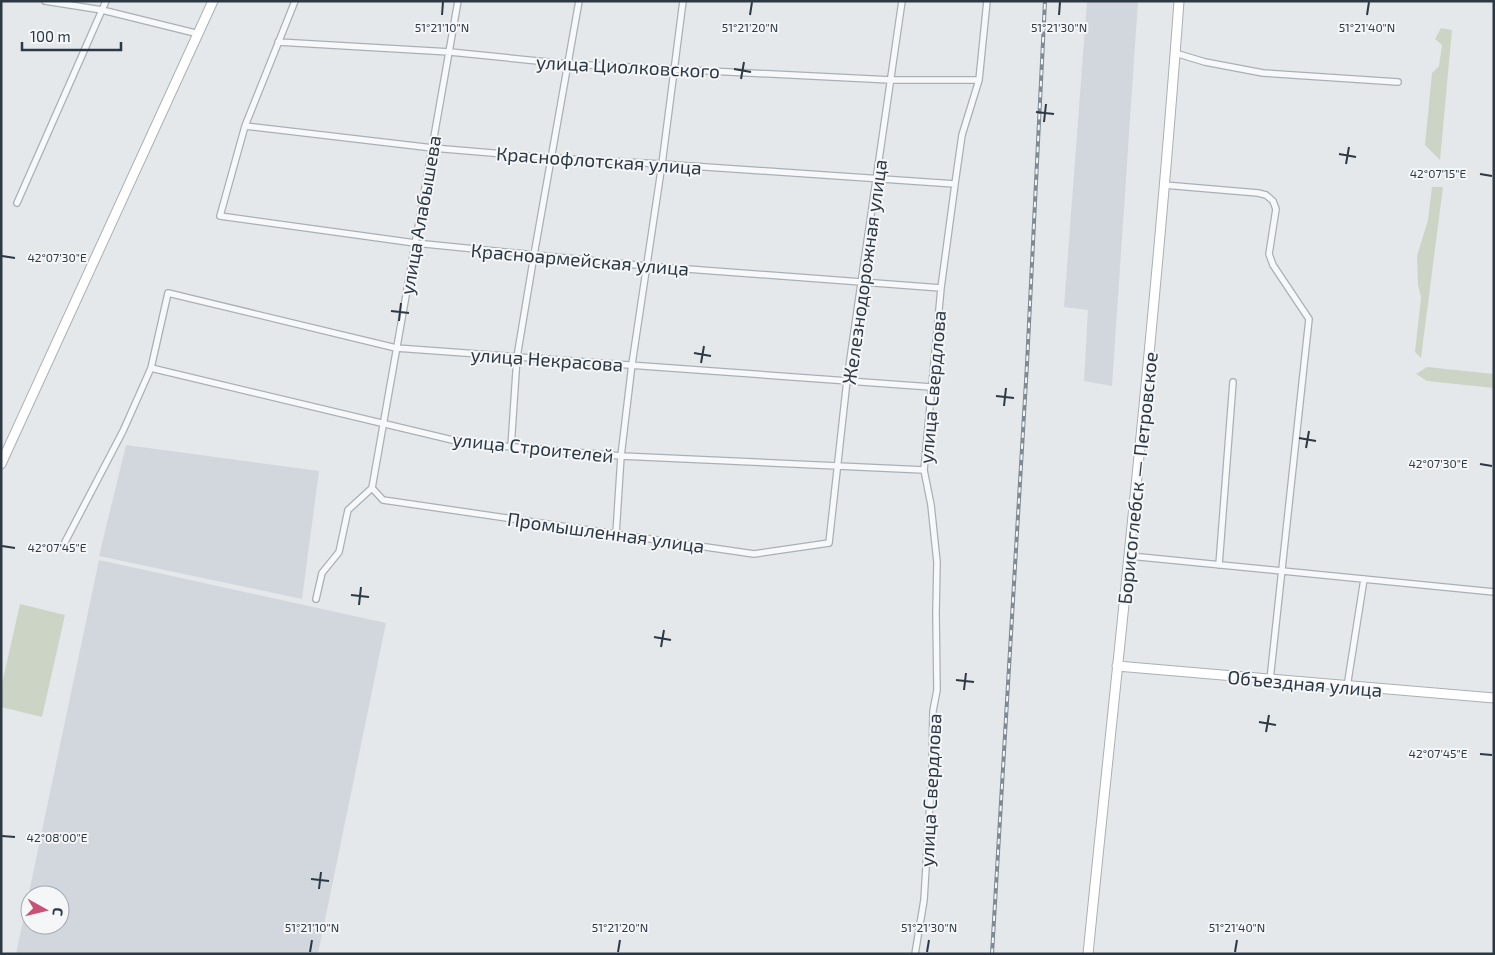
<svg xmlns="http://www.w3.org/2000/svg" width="1495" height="955" font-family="'Exo 2',sans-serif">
	<rect width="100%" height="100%" fill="#e4e8eb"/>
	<path fill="#d2d7dd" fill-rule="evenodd" d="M1087 1H1138L1112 386 1084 381 1088 310 1064 307Z
		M126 445 319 471 302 599 99 556Z
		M99 560 386 623 318 954H16ZM30 895H60V925H30Z"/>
	<path fill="#ccd5c5" d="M1441 28 1452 30 1440 160 1425 145 1432 73 1439 66 1442 45 1435 39Z
		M1432 187H1443L1421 358 1415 352 1421 297 1418 285 1417 256 1428 220Z
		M1427 367 1494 374V388L1427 381 1416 374Z
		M20 604 65 615 42 717 1 707V688Z"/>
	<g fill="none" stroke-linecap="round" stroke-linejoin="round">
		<defs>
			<path id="street" d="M45 1 102 10 199 34
				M295 1 245 126 220 216 415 243 647 266 941 288
				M278 42 450 52 568 64 891 80H979
				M1175 53 1205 62 1263 73 1398 82
				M245 126 433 148 551 158 662 164 955 184
				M1164 185 1258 193 1266 195 1273 201 1276 209 1269 254 1273 265 1309 319 1270 680
				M17 203 106 1
				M151 368 465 443 621 456 924 470
				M511 447 517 357 534 255 579 1
				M372 488 383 500 754 554 829 543 847 380 902 1
				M616 534 621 456 632 364 662 164 683 1
				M65 542 123 431 151 368 168 293 396 348 931 387
				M1130 556 1494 592
				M1219 565 1233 382
				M316 599 322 573 339 552 348 510 372 488 458 1
				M1347 687 1364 579
				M915 954 924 900 932 769 933 711 937 690 936 613 937 562 931 505 924 470 941 288 955 184 962 135 979 80 987 1"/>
			<path id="secondary" d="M1 464 213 1
				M1117 666 1494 698
				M1088 954C1120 636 1156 320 1179 1"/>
		</defs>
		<use href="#street" stroke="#a9b0b5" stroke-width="8"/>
		<use href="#secondary" stroke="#a9b0b5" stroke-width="11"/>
		<use href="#street" stroke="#f7f8f9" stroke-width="5.5"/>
		<use href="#secondary" stroke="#fff" stroke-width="9"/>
		<defs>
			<path id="rail" d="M992 954 1027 364 1045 1"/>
		</defs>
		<use href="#rail" stroke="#7e8a94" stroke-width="4"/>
		<use href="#rail" stroke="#f4f6f8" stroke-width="2" stroke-dasharray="5.5" stroke-linecap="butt"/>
	</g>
	<path fill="none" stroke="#2c3843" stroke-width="2" d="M442 15 443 2M750 15 752 2M1059 15 1060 2M1367 15 1369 2M734 69 751 72M741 79 744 62M1036 112 1054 114M1044 122 1046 104M1339 154 1356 157M1346 164 1349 147M1480 174 1492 176M2 256 15 258M391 311 409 313M399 321 401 303M694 353 711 356M701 363 704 346M996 396 1014 398M1004 406 1006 388M1299 438 1316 441M1306 448 1309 431M1480 464 1492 466M2 546 15 548M351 595 369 597M359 605 361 587M654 637 671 640M661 647 664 630M956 680 974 682M964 690 966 673M1259 722 1276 725M1266 732 1269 715M1480 754 1492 755M2 836 15 837M311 879 329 881M319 889 321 872M310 952 312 940M618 952 620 940M927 952 929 940M1235 952 1237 940"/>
	<g text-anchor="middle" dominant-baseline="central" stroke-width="4" stroke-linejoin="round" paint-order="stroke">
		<g font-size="19" fill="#2c3843" stroke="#f4f6f8">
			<text transform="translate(628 66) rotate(3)">улица Циолковского</text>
			<text transform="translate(599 160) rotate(4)">Краснофлотская улица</text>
			<text transform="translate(420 215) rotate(-80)">улица Алабышева</text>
			<text transform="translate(580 259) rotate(5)">Красноармейская улица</text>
			<text transform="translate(864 272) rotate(-82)">Железнодорожная улица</text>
			<text transform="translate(547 359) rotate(4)">улица Некрасова</text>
			<text transform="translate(932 387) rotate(-85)">улица Свердлова</text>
			<text transform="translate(533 447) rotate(6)">улица Строителей</text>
			<text transform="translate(1137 478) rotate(-84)">Борисоглебск — Петровское</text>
			<text transform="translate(606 532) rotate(8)">Промышленная улица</text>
			<text transform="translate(1305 683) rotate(5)">Объездная улица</text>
			<text transform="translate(930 790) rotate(-87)">улица Свердлова</text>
		</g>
	</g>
	<g font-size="12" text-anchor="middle" fill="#2c3843" stroke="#f4f6f8" stroke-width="4" stroke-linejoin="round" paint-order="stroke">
		<text x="442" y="32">51°21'10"N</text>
		<text x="750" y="32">51°21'20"N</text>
		<text x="1059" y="32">51°21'30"N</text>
		<text x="1367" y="32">51°21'40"N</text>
		<text x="1438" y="178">42°07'15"E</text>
		<text x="57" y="262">42°07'30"E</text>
		<text x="1438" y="468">42°07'30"E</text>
		<text x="57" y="552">42°07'45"E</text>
		<text x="1438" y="758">42°07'45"E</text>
		<text x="57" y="842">42°08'00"E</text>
		<text x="312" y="932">51°21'10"N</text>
		<text x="620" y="932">51°21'20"N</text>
		<text x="929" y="932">51°21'30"N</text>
		<text x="1237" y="932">51°21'40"N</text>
	</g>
	<rect width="1495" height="955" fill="none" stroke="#2c3843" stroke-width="5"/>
	<g transform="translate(45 910) rotate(98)"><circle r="24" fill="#f4f6f8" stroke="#a4aab0"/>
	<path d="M0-4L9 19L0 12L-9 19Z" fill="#c95176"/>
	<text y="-8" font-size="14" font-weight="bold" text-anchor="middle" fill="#2c3843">С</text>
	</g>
	<path d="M22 42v8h99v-8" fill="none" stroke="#2c3843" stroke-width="2.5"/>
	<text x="30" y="42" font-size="15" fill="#2c3843" stroke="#f4f6f8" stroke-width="4" paint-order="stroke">100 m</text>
</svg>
